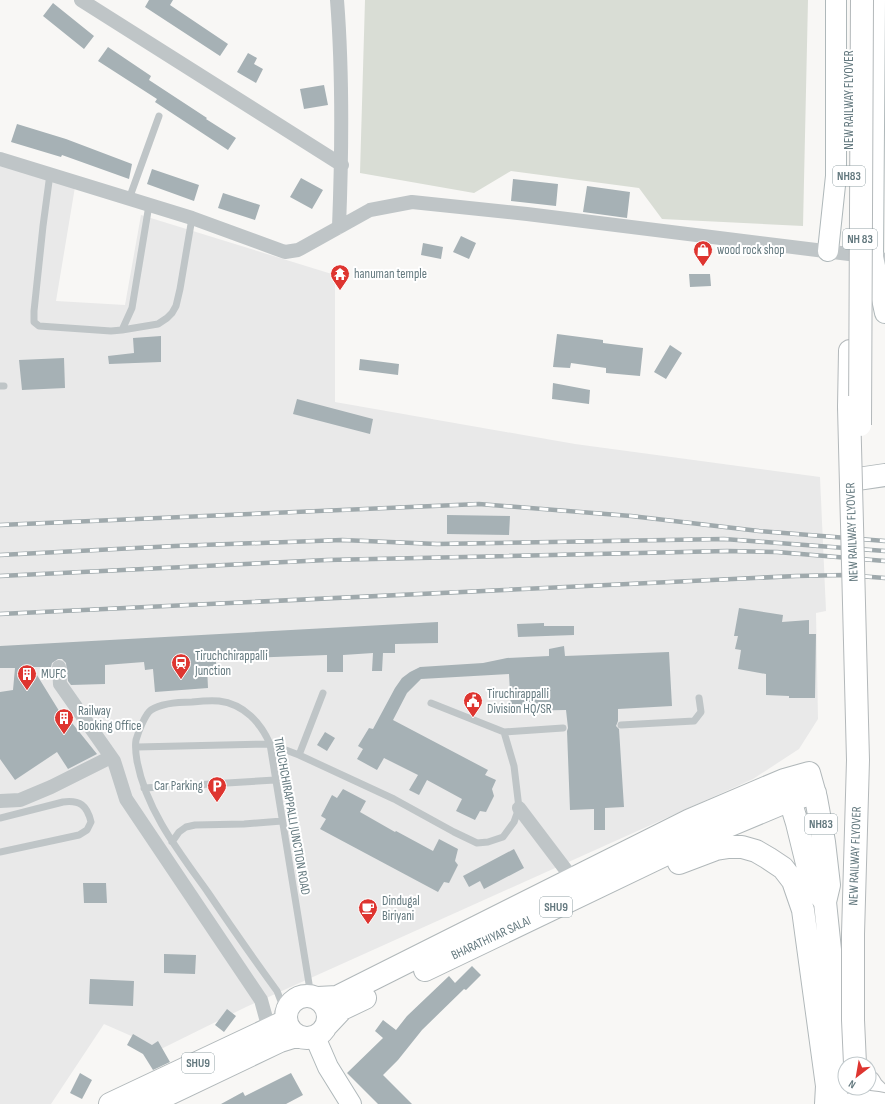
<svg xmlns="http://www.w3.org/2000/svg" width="885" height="1104" font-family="'Sofia Sans Condensed',sans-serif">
	<rect width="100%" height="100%" fill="#f8f7f5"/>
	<path fill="#e9e9e9" d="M0 164 75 187 56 301 125 305 141 215 335 275V402L575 444 820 477 826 611 816 613 818 719 799 749 753 779 246 1007 161 1049 104 1024 51 1104H0Z"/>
	<path fill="#d9ddd5" d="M365 0H808L803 226 662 219 639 188 511 171 474 193 360 173Z"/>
	<path fill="#a6b1b5" d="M149 0H173L170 5 228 44 220 56 145 7Z
		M53 3 94 36 84 49 43 16Z
		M108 47 151 76 149 80 207 118 206 119 236 138 228 150 155 102 157 99 98 61Z
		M248 53 257 58 254 64 263 69 256 83 237 72Z
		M324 85 328 105 304 109 300 89Z
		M17 124 66 139 132 164 129 179 62 155 61 157 11 142Z
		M152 169 199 185 194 201 147 184Z
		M301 178 323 190 312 209 290 197Z
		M513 179 558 184 556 206 511 201Z
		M587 186 630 192 627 218 583 212Z
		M223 193 260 205 255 220 218 208Z
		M461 236 476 243 469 259 453 252Z
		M423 243 443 247 441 259 421 255Z
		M689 274H710L711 286 690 287Z
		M557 334 603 340V343L643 348 640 376 606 373V368L571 363 570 368 553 367Z
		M161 336V362L109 364 108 356 134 353 133 338Z
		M670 345 682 353 666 379 654 372Z
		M64 358 65 388 22 390 19 360Z
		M360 359 399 364 398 375 359 370Z
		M553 383 590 390 589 404 552 399Z
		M297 399 373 419 370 434 293 414Z
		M447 515 510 516 509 535 447 534Z
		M739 608 783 615 782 622 809 620V634H816L815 698H789V696L766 695V674L738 669 741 650 735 649 738 636H734Z
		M438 622V643L395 644V653H383L382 671H372L373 653 343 655V672H327V655L216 659V667H207L208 688 155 692 153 669 145 670 144 662 105 665V684L71 685 68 681 66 663 62 659H58L52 663 51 667H32L69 727 68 718 97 754 68 769 57 752 15 780 0 759V692L13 690 15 668H0V646Z
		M544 623V626H574V635L518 637 517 624Z
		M564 646 565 656 669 652 672 706 618 709V721L616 726 619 729 624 807 605 808V830H594V809L570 810 567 731 568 728 566 710 511 711 509 674 421 679 407 693 393 720 488 770 485 775 496 780 492 789 494 796 486 812 480 811 475 820 456 811 462 799 427 780 419 795 409 790 418 775 384 758 377 770 357 759 363 749 358 746 369 728 373 729 395 688 402 678 410 672 420 667 483 663 507 658 549 656V649Z
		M325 732 335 738 327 751 317 745Z
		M343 789 366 801 360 812 395 832 396 831 433 851 439 839 458 849 455 861 458 865 449 883 444 882 438 892 320 829 326 819 321 816 332 795 337 798Z
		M514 849 524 868 484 889 480 881 469 887 463 876Z
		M83 883H106L107 903H84Z
		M164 954 196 955 195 974 164 973Z
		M472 966 481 975 466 990 464 989 422 1030 398 1060 383 1075 412 1104H378L347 1073 383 1038 375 1031 383 1020 396 1030 407 1016 449 976 455 983Z
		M90 979 134 981 133 1006 89 1004Z
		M227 1009 236 1016 224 1032 215 1025Z
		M133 1034 152 1045 158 1041 170 1062 153 1070 143 1054 127 1045Z
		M80 1073 92 1080 82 1099 70 1093Z
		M291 1073 303 1095 286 1104H221L243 1092 245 1096Z"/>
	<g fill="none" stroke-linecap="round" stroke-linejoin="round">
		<defs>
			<path id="secondary" d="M875 0 873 257 885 313
				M828 251 836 176V0
				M315 1037 328 1067 351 1104"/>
			<path id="primary" d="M851 480 885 475
				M786 787 797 823 812 884 825 902
				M679 863 716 849 729 847H742L756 851 768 858 783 868 793 881 803 910 827 1086 826 1104
				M425 970 704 836 790 800 815 793
				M286 1017a21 21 0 1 1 42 0a21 21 0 1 1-42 0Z
				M318 998 337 997 690 820 784 780 809 773 816 798 824 842 829 885 825 902 843 1074 844 1098 843 1104
				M327 1025 342 1009 365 998
				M110 1104 286 1021
				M148 1104 280 1041 296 1036"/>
			<path id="highway" d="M849 407 850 351
				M869 1082 872 1087 885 1100"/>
		</defs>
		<use href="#secondary" stroke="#afb8ba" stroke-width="22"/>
		<use href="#primary" stroke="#b1b8ba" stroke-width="24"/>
		<use href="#highway" stroke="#b3b8ba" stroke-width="24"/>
		<path stroke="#bfc5c7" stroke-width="7" d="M50 174 43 226 34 311V322L39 326 111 331 122 330 132 308 149 205
			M129 199 159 116
			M122 330 158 324 167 318 172 313 176 306 180 289 192 218
			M0 386H4
			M431 703 504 732
			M621 725 694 721 701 712 699 698
			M137 747 270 744 299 755 323 693
			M299 755 394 799 454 832 477 843 488 842 503 837 514 822 519 808 514 766 504 732 563 728
			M144 788 275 780
			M0 818 63 802C80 800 87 805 91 822L87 830 79 835 0 852
			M172 842 179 832 186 827 195 825 244 824 282 821
			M286 1014 277 991C253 958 230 925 207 891 179 852 146 810 137 761 136 755 135 746 136 740 138 733 145 714 151 710 162 703 179 702 192 702 201 701 211 700 219 701 244 704 261 723 270 744L311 996"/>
		<path stroke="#bfc5c7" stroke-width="14" d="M81 0 342 165
			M337 0C343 76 342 151 339 227
			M0 159 192 218 285 252 298 250 370 210 412 202 527 214 873 257 885 260
			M59 667 60 684 114 761 126 799 261 1000 269 1029
			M0 801 20 800 51 787 111 757
			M519 808 572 878"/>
		<use href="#secondary" stroke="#fff" stroke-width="20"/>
		<use href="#primary" stroke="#fff" stroke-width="22"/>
		<use href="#highway" stroke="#fff" stroke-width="22"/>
		<defs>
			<path id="rail" d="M0 525 479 504 631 516 759 531 885 541
				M0 555 175 546 342 540 437 544 724 539 885 551
				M0 576 327 560 727 551 777 552 885 561
				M0 614 796 576 845 575 885 578"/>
		</defs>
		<use href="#rail" stroke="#9fa9ac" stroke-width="4.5"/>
		<use href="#rail" stroke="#fff" stroke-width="3" stroke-dasharray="9" stroke-linecap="butt"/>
		<defs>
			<path id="highway-bridge" d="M849 407 858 760 853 934V1020L855 1064
				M860 425 862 0
				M851 1104C862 1100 872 1102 883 1104"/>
		</defs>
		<use href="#highway-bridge" stroke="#b3b8ba" stroke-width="24" stroke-linecap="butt"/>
		<use href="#highway-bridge" stroke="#fff" stroke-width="22"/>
	</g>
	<defs>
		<symbol id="shop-pin" viewBox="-11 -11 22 30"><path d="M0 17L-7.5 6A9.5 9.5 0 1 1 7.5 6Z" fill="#de3530" stroke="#fff"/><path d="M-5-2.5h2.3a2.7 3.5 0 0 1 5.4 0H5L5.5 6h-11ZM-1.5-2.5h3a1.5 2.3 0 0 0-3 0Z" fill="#fff"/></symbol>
		<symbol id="temple-pin" viewBox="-11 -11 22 30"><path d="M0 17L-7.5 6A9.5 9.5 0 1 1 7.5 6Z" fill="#de3530" stroke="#fff"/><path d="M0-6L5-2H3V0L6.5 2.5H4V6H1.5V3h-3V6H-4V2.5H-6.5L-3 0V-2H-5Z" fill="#fff"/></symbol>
		<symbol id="station-pin" viewBox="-11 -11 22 30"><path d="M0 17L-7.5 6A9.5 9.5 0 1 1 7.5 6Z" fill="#de3530" stroke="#fff"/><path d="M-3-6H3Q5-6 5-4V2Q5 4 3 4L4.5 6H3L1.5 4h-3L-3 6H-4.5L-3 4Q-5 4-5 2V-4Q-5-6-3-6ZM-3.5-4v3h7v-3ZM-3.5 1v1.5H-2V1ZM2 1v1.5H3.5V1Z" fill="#fff"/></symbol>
		<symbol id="building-pin" viewBox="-11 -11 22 30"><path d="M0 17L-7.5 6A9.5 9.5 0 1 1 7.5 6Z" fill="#de3530" stroke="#fff"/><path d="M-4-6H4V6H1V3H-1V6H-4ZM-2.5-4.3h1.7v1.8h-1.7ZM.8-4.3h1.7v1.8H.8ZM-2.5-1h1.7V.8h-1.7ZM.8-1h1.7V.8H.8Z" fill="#fff"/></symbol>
		<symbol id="civic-pin" viewBox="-11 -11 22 30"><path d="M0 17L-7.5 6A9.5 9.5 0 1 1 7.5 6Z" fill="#de3530" stroke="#fff"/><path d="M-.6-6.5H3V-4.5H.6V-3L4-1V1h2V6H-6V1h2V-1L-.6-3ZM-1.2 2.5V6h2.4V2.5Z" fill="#fff"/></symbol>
		<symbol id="parking-pin" viewBox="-11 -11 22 30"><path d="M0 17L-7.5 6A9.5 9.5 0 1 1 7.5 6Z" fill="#de3530" stroke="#fff"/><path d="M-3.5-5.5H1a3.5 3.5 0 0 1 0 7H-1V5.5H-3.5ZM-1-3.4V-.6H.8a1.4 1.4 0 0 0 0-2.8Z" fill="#fff"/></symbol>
		<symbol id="cafe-pin" viewBox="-11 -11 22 30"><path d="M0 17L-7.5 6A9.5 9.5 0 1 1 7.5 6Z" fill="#de3530" stroke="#fff"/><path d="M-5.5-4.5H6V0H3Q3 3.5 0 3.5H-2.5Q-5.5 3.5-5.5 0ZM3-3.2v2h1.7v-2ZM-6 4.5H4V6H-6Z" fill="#fff"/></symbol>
	</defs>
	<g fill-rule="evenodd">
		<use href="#shop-pin" x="692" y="239" width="22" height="30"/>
		<use href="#temple-pin" x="329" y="263" width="22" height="30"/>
		<use href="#station-pin" x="170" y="652" width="22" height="30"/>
		<use href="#building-pin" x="16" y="663" width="22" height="30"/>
		<use href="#civic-pin" x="462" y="690" width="22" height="30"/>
		<use href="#building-pin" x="53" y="707" width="22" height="30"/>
		<use href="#parking-pin" x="206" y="775" width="22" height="30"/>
		<use href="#cafe-pin" x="357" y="897" width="22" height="30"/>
	</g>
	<g text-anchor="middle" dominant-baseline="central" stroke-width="4" stroke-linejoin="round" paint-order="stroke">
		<g fill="#fff" stroke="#92a1a5" stroke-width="1">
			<rect x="833" y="166" width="32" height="20" rx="3"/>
			<rect x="843" y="229" width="34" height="20" rx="3"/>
			<rect x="805" y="814" width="32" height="20" rx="3"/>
			<rect x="540" y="897" width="32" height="20" rx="3"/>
			<rect x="182" y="1053" width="32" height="20" rx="3"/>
		</g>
		<g font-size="12" font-weight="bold" fill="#64797f">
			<text x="849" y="176">NH83</text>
			<text x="860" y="239">NH 83</text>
			<text x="821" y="824">NH83</text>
			<text x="556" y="907">SHU9</text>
			<text x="198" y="1063">SHU9</text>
		</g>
		<g font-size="13" fill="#64797f" stroke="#fff">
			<text transform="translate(849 100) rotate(-90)">NEW RAILWAY FLYOVER</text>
			<text transform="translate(852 532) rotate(-92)">NEW RAILWAY FLYOVER</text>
			<text transform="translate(292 816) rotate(80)">TIRUCHCHIRAPPALLI JUNCTION ROAD</text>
			<text transform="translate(855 856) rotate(-88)">NEW RAILWAY FLYOVER</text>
			<text transform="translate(491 938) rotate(-25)">BHARATHIYAR SALAI</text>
		</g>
		<g font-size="13" fill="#64797f" stroke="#fff" text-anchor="start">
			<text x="717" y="250">wood rock shop</text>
			<text x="354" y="274">hanuman temple</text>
			<text x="195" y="656">Tiruchchirappalli<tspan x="195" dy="15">Junction</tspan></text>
			<text x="41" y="674">MUFC</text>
			<text x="487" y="694">Tiruchirappalli<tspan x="487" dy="15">Division HQ/SR</tspan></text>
			<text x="78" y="711">Railway<tspan x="78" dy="15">Booking Office</tspan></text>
			<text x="203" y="786" text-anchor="end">Car Parking</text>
			<text x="382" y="901">Dindugal<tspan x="382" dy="15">Biriyani</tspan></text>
		</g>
	</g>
	<g transform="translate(857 1076) rotate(211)"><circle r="19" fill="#ffffff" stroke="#c1c9cc"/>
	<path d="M0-3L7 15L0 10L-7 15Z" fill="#de3530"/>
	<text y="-6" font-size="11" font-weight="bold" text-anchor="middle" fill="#64797f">N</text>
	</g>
</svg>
